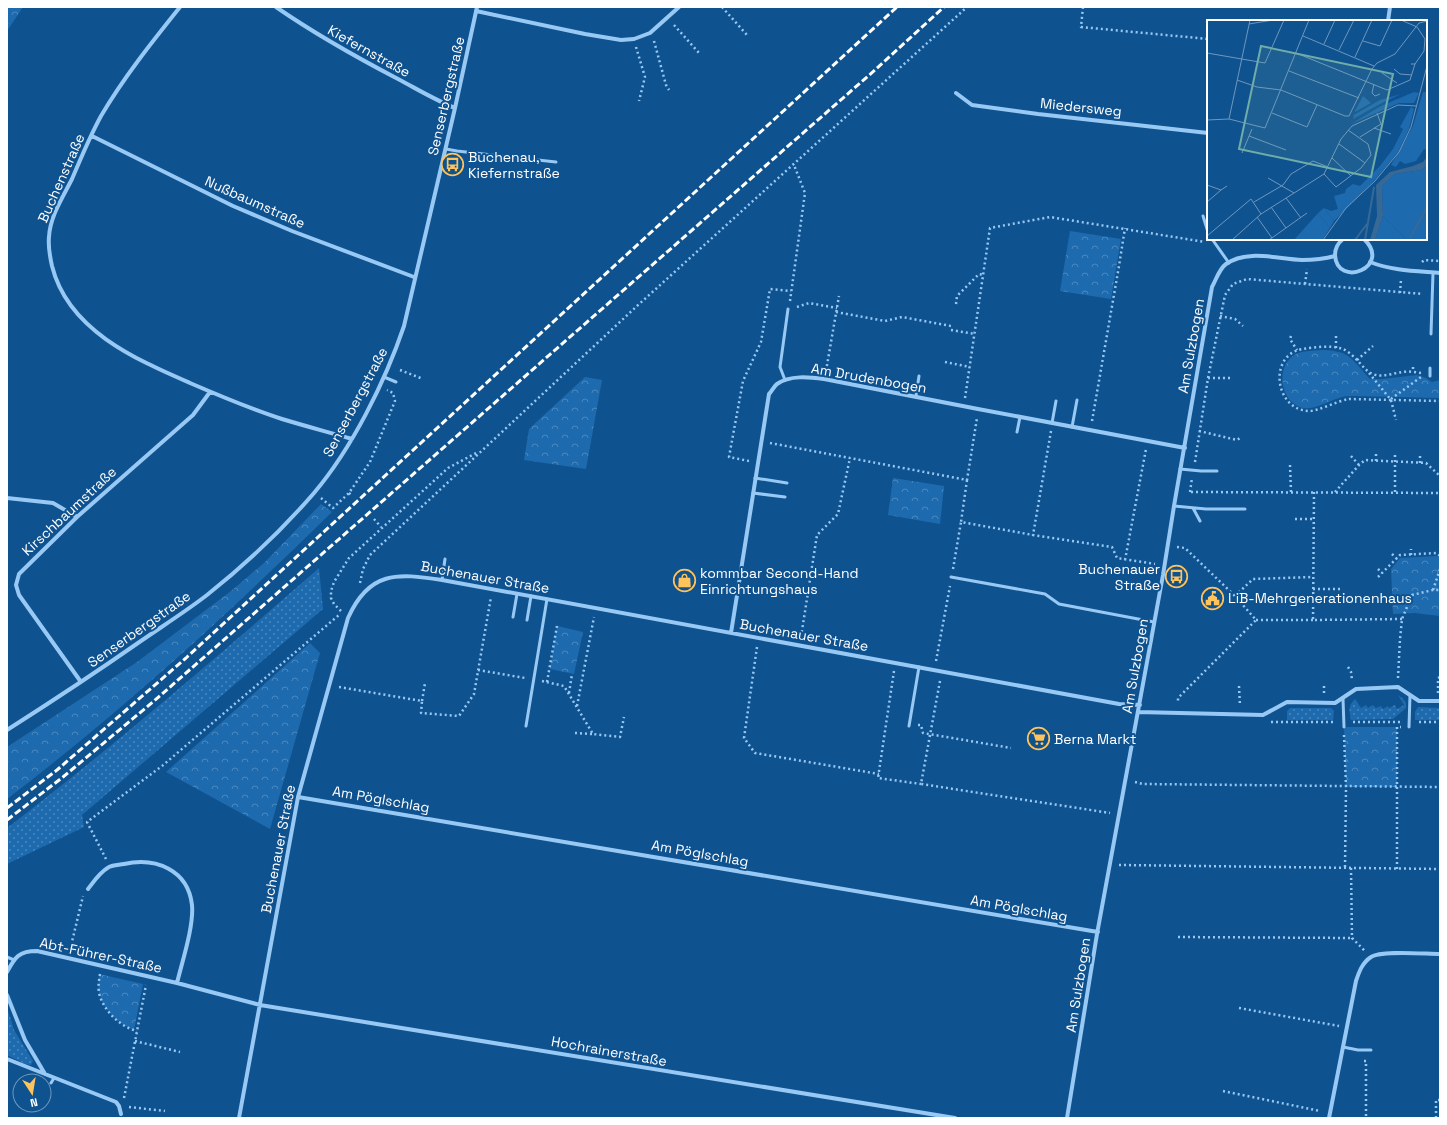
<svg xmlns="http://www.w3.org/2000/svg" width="1447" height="1125" font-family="'Space Grotesk',sans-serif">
	<defs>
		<pattern id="grass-dots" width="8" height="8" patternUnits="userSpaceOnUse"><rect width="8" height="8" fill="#1d6aae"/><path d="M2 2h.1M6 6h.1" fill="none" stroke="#4a88be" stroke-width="1.8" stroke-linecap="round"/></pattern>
		<pattern id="forest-crowns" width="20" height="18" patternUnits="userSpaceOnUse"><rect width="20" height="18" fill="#1d6aae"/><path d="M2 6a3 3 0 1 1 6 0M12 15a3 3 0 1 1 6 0" fill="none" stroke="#4a88be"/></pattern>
	</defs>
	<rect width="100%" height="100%" fill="#0f5290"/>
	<path fill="url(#grass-dots)" d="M319 568 323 609 82 815 84 827 7 864V828C114 746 217 657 319 568Z
		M1398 695C1403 699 1407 701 1406 708L1393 719 1351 720C1349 710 1348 706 1355 699L1361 708 1366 705 1368 708 1373 705 1376 708 1381 706 1383 709 1388 706 1389 708 1395 705 1397 709 1404 705Z
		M1418 707 1440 708V720H1415V712Z
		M1290 708H1331L1334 711 1333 720H1287V711Z
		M7 1007 14 1030 33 1061 31 1065 25 1064 7 1055Z"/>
	<path fill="url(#forest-crowns)" d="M7 7H23L7 31Z
		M1070 231 1121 239 1111 299 1060 291Z
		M1323 350C1351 351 1352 360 1370 379H1383L1417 375 1426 378 1432 382 1440 380V398L1354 396C1349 396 1344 396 1339 398 1328 401 1315 410 1303 408 1281 403 1275 369 1293 356 1300 350 1314 351 1323 350Z
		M585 377 602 380 586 469 524 460 529 429Z
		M893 478 944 486 940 524 888 515Z
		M321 504 332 512C229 613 122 711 7 799V747L137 662 231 591 264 563Z
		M1437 556 1440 558V616L1415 613 1393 614 1391 569 1400 558Z
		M557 626 583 632 574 674 550 669Z
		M310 643 320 653 270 829 166 772Z
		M1344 727H1397V787H1346Z
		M99 974 143 984 134 1030C118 1024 101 1008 99 991 98 985 99 980 99 974Z"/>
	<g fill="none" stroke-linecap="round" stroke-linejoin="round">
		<path stroke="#98c9f4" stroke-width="2.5" stroke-dasharray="2 3" stroke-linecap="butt" d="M722 7 747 35
			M1083 7 1081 27 1208 39
			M674 25 700 54
			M654 41 666 85 669 90
			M636 47 645 77 639 101
			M1422 262 1424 260 1440 261
			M1305 284 1307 269
			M1400 293 1401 279
			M790 301 805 193 794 165
			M956 304 957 296 979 274 984 275
			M797 307 809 303 837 308
			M836 312 885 321 902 317 951 326
			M1220 316 1235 319 1243 326
			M951 330 975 334
			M1291 336 1290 339 1297 350
			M1336 348V336
			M1357 360 1373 346
			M945 362 970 367
			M1413 367V372
			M400 370 423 379
			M826 371 839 296
			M1369 373 1391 400 1396 420
			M1421 373C1415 372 1409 371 1403 372 1394 373 1384 377 1376 375 1367 373 1363 366 1357 360 1353 356 1348 351 1343 349 1332 345 1315 347 1303 349 1268 354 1274 410 1309 411 1319 411 1337 401 1349 399L1440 401
			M1208 378H1231
			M965 398 990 228 1050 217 1205 242
			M1391 399 1421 377
			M1092 421 1119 266 1125 228
			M1051 431 1033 535 1112 547 1117 558 1155 564
			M1199 431 1237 440 1240 438
			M770 443 967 480 977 418
			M1351 456 1359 465
			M749 461 729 457 743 381 761 342 770 289 791 291
			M1376 461V452
			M1195 462 1208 378 1225 295 1233 284 1247 279 1423 294
			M1420 463V453
			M1290 465 1291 492
			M967 480 961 522 1033 535
			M1190 492 1192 478
			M1191 492 1440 493
			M1314 492 1313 620 1402 619
			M1335 492 1359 465 1365 460 1426 463 1440 476
			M1395 492V453
			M349 493 352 496
			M321 498 333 508 349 493 370 462 395 401 393 393 387 390
			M374 519 381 527
			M1295 519H1314
			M1177 547 1185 548 1235 596 1256 620 1178 698V703
			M1392 554 1397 559
			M1411 555V549
			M1125 560 1146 449
			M953 569 961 522
			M1378 569 1382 573
			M1378 577 1400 555 1437 553 1440 556
			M360 583 363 569 370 555 637 306 967 7
			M1313 589H1341
			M1433 590 1440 569
			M1235 596 1253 579 1313 577
			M341 611 334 604 331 598V591L334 582 349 558 448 468 478 452
			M1256 620H1313
			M801 637 817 535 838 514 850 458
			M757 647 744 738 755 753 879 774
			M936 661 950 586
			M1348 667 1351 672 1352 680
			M478 670 525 678
			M894 671 878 778 921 784
			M1398 678 1400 639 1402 619 1412 595 1433 590H1440
			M542 681 564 686 593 734 620 737 624 717
			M940 681 921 784 1110 813
			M547 682 557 626
			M1239 686 1240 706
			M1324 686V694
			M339 687 422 701 421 713 459 716 474 694 491 597
			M569 693 572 674
			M1438 693V678L1440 677
			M422 701 425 683
			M577 706 594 617
			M1271 722H1336
			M1353 722H1402
			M1419 722H1440
			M918 725H921L923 733 1011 748
			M575 733 592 734
			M1344 735 1346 787 1345 868
			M1135 782 1143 784 1440 787
			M106 859 87 822 162 766 339 615
			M1119 865 1440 869
			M1351 868 1352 938 1365 951
			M1397 869V727H1401
			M1178 937 1352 938
			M70 950 83 896
			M100 974C99 980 98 986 99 993 103 1010 120 1027 137 1031
			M1239 1008 1339 1026
			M135 1041 180 1052
			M1364 1061H1366V1118
			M1223 1091 1320 1111
			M124 1098 146 985
			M129 1107 165 1111
			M1436 1118V1100H1440"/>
		<path stroke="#98c9f4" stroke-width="3" d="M446 149 457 151 556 162
			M1203 216 1208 232
			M1212 239 1229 263
			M1431 334 1433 273
			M1430 376V368
			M384 377 396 382
			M785 380 780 367 788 309
			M916 396 919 376
			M1052 423 1056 401
			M1072 427 1077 400
			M1017 432 1020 417
			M1180 469 1201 471H1217
			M755 478 787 483
			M753 493 785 497
			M1174 506 1206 509H1245
			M1193 508 1200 521
			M951 577 1045 594 1059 604 1154 622
			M442 580 445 559
			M513 617 517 594
			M527 620 531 596
			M1343 699 1344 727
			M526 726 547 599
			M909 726 919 667
			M1409 727 1410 695
			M7 957 14 960
			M1343 1047 1358 1050H1371
			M51 1083 54 1078"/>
		<path stroke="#98c9f4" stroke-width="4" d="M180 7C152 42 124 77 101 116 90 136 81 158 72 179 63 197 50 216 49 237 48 246 50 257 52 266 68 330 135 359 190 383 220 396 251 409 282 419 305 426 328 432 352 439
			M276 7C315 34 356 57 398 79 417 89 435 100 455 108
			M476 11 585 34 621 40 634 39 650 33 679 7
			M1388 21 1390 7
			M956 93 972 105 1038 114 1208 133
			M92 136 233 206 292 231 414 277
			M1343 239C1338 243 1335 248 1335 255 1337 289 1393 267 1364 239
			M1370 262C1393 271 1416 271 1440 273
			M7 498 53 503 77 517
			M731 633 769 394C772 391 774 386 777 384 790 375 809 377 824 379L978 409 1185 448
			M81 682 19 595 16 585 19 574 77 517 193 415 210 392
			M1138 712 1263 715 1287 702 1335 703 1356 689 1398 687 1419 701H1440
			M7 730C51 702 95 673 138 643 161 627 185 612 207 595 245 565 282 530 314 493 352 448 385 382 404 326L455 108 477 7
			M298 797 1098 932
			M88 889C94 881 100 872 109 867 113 865 119 865 124 864 156 857 188 870 192 905 194 926 182 962 177 983
			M7 972C15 957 19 951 37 951L177 983 260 1005 955 1118
			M7 995 25 1040 45 1074
			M7 1059 116 1102 119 1106 121 1114
			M239 1118 298 797 348 618C369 571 397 573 442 580L1119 704 1140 705
			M1067 1118 1097 934 1163 575 1174 506 1212 287C1216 280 1219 269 1226 264 1248 249 1277 259 1302 260 1313 260 1324 259 1335 256
			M1329 1118 1356 981C1359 972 1362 963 1371 957 1381 950 1425 954 1440 954"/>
		<path stroke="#fff" stroke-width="3" stroke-dasharray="7 3" stroke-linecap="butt" d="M7 808 57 770 186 658 897 7
			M7 820 63 777 154 701 875 70 944 7"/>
	</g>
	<defs>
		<symbol id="bus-ring" viewBox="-11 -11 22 22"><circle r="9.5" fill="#0f5290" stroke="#ffc35b" stroke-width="1.5"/><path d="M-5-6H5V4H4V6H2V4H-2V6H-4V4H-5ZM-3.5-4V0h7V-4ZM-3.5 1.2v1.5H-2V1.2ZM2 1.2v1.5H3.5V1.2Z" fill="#ffc35b"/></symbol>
		<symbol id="shop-ring" viewBox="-11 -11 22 22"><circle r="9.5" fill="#0f5290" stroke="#ffc35b" stroke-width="1.5"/><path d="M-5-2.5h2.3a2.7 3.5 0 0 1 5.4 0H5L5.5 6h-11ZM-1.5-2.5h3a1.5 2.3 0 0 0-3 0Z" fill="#ffc35b"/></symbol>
		<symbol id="civic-ring" viewBox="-11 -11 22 22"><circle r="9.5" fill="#0f5290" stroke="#ffc35b" stroke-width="1.5"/><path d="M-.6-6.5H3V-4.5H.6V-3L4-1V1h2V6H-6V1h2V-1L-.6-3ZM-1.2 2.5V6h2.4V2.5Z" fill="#ffc35b"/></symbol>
		<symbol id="supermarket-ring" viewBox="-11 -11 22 22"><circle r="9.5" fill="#0f5290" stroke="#ffc35b" stroke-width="1.5"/><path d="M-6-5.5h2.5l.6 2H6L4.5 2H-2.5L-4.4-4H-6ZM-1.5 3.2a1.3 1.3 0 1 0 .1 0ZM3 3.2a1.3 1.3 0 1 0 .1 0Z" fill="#ffc35b"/></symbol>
	</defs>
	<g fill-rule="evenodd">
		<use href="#bus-ring" x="440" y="152" width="25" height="25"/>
		<use href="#bus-ring" x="1164" y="564" width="25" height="25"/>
		<use href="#shop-ring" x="672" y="568" width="25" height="25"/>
		<use href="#civic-ring" x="1200" y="586" width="25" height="25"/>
		<use href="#supermarket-ring" x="1026" y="726" width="25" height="25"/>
	</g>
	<g text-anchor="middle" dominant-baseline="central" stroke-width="4" stroke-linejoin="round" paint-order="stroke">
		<g font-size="14" fill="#fff" stroke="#0f5290">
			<text transform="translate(369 51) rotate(29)">Kiefernstraße</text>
			<text transform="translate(446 96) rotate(-77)">Senserbergstraße</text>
			<text transform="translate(1081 107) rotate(6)">Miedersweg</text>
			<text transform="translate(61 178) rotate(-66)">Buchenstraße</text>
			<text transform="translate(255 202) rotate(24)">Nußbaumstraße</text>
			<text transform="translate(1191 346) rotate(-80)">Am Sulzbogen</text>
			<text transform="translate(869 378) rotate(10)">Am Drudenbogen</text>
			<text transform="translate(355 402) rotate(-62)">Senserbergstraße</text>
			<text transform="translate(69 511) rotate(-43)">Kirschbaumstraße</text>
			<text transform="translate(485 577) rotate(10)">Buchenauer Straße</text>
			<text transform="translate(139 629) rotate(-35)">Senserbergstraße</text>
			<text transform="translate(804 635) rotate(10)">Buchenauer Straße</text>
			<text transform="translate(1135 666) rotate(-80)">Am Sulzbogen</text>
			<text transform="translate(381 799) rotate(10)">Am Pöglschlag</text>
			<text transform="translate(278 849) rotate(-79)">Buchenauer Straße</text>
			<text transform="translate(700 853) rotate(10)">Am Pöglschlag</text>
			<text transform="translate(1019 908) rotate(10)">Am Pöglschlag</text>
			<text transform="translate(101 955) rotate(12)">Abt-Führer-Straße</text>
			<text transform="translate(1078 985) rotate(-81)">Am Sulzbogen</text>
			<text transform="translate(609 1051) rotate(10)">Hochrainerstraße</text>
		</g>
		<g font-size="14" fill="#fff" stroke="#0f5290" text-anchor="start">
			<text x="468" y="157">Buchenau,<tspan x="468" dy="16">Kiefernstraße</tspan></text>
			<text x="1160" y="569" text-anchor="end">Buchenauer<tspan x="1160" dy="16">Straße</tspan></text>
			<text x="700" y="573">kommbar Second-Hand<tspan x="700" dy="16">Einrichtungshaus</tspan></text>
			<text x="1228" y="598">LiB-Mehrgenerationenhaus</text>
			<text x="1054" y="739">Berna Markt</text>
		</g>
	</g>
	<g transform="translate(1207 20)">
		<rect width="220" height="220" fill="#0f5290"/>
		<path d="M194 74 173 84 146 99 147 95 173 80ZM220 146V220H200L176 196 175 166 188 154 214 150ZM117 188 127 201 123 208 111 193Z" fill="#1d6aae"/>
		<path d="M207 72 212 73 207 83H192L144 104 174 86ZM216 72H220V130L217 129 209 141 198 144 193 141 189 147 184 145 206 106ZM156 76 164 83 148 92V91ZM204 87 207 89 202 109 191 132 167 161 127 201 117 188 124 191 131 189 127 176 138 173 139 169 146 164 153 166 173 146 186 129 196 109 193 107ZM111 193 123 208 115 220H87ZM176 196 200 220H168Z" fill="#1d6aae"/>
		<path d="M220 137V146L214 150 188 154 175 166 176 196 168 220H163L170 196 169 165 183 152 206 146 216 142Z" fill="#376997"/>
		<path fill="none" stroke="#376997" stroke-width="2" d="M203 218 220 187M148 220 160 204M158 220 167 167"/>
		<path fill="none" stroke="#6f97bc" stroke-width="1" d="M194 0 210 7 218 19 217 31 208 44H204M42 4 66 0M96 16 167 46M156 21 173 26 185 0M117 24 128 0M132 30 147 0M0 33 58 43 77 0M89 33 180 70 203 60 208 44M148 37 165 0M187 49 193 54 205 55M82 51 152 78M175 53 190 63M30 60 50 67 74 70M167 64 165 73 168 76 173 74M74 70 138 96H142L165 49 170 43 188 34 212 3 220 1M65 93 100 107 110 85M22 99 43 0M0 100 22 99 58 108 102 0M167 108 184 114M42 116 79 130M153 117 174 104 170 93M132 124 158 143M35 133 45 109M125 138 144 156M117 154 129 167 154 148 164 135 161 124 141 110M61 158 87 173M0 165 14 170 20 166M79 178 94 198M0 182 14 170M47 182 76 165 84 154 106 141 121 147M64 187 79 208M50 197 65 218M0 216 44 179 54 194M25 220 54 194 117 154 134 119 145 106 191 85 210 86M62 220 100 193M116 220 139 188 168 161 192 132 204 107 220 46"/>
		<path fill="#6fada8" fill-opacity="0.15" stroke="#6fada8" stroke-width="2" d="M54 26 186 54 164 157 32 129Z"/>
		<rect width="220" height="220" fill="none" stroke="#fff" stroke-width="2"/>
	</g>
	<rect width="1447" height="1125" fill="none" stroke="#ffffff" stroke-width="16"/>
	<g transform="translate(32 1093) rotate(168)"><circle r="19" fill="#0f5290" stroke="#6f97bc"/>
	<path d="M0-3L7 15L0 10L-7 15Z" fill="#ffc35b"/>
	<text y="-6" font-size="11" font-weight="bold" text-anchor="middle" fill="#ffffff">N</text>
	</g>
</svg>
